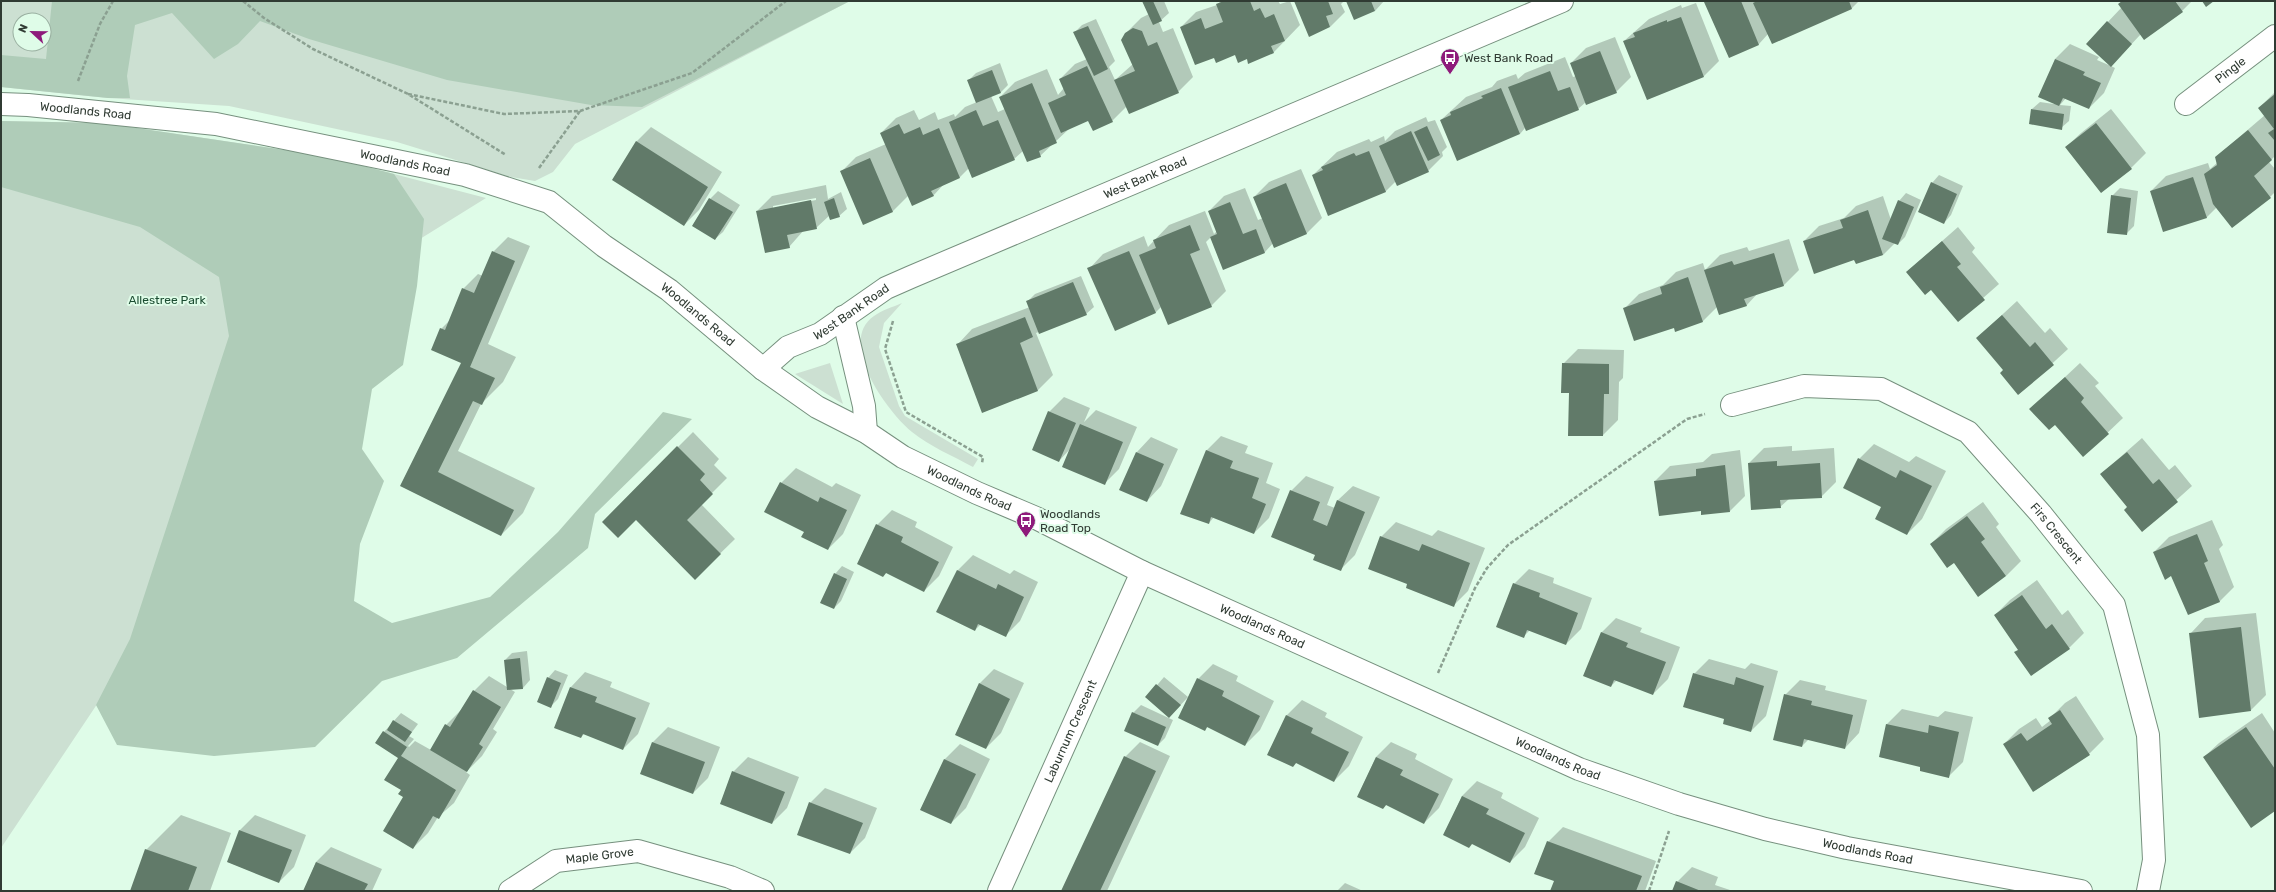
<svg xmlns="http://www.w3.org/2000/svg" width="2276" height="892" font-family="Rubik,sans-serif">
	<rect width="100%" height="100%" fill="#dffce8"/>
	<path fill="#cce0d2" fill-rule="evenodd" d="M1 1H850L575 144 553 172 535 181 511 177 397 142 229 106 108 98 1 87ZM20 20H44V44H20Z
		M1 121 103 123 325 156 486 198 399 252 1 848Z
		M902 303 884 323 879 347 899 406 905 416 978 459 973 467C953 456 929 446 912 432 888 413 836 342 874 316 882 310 893 307 902 303Z
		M830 363 843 404 795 374Z"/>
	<path fill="#afccb8" d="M52 1H850L642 107 591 105 447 80 309 39 260 21 238 44 214 59 172 13 135 25 127 76 130 98H108L1 87V55L46 59Z
		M1 121 103 123 325 156 394 174 424 219 417 286 403 365 372 389 362 449 384 481 360 544 354 601 392 623 490 597 558 532 663 412 692 419 595 514 588 548 457 658 382 681 315 747 214 756 117 745 96 705 130 639 229 336 219 277 140 227 1 187Z"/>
	<path fill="#0003" fill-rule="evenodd" d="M1143 1H1164L1169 13 1159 22 1163 32 1173 28 1193 77 1178 92 1129 113 1127 106 1112 121 1089 120 1070 128 1040 156 1023 151 1014 159 969 168 960 177 944 184 933 196 909 195 893 211 864 224 841 172 856 157 886 144 881 133 896 118 914 110 919 120 935 112 938 120 954 114 955 117 965 107 977 102 968 81 976 73 1000 63 1008 85 1001 92 991 96 998 112 1005 109 1000 97 1015 82 1047 69 1058 95 1064 88 1060 79 1075 64 1087 59 1075 32 1082 25 1096 19 1115 61 1109 67 1115 80 1133 64 1126 33 1141 18 1149 14Z
		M1221 1H1278L1280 4 1290 1 1300 25 1274 52 1247 58 1235 53 1214 56 1181 27 1196 12 1217 5Z
		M1295 1H1344L1341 4 1345 12 1330 27Z
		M1347 1H1384L1375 11Z
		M1707 1H1859L1852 8 1768 34 1759 44 1729 57Z
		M2123 1H2192L2182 11 2141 34 2111 66 2115 68 2104 93 2089 108 2066 98 2060 105 2071 106 2069 121 2061 128 2032 109 2040 102 2054 104 2055 59 2070 44 2099 57 2097 60 2111 66 2087 44 2122 7Z
		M1696 3 1719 61 1704 76 1624 41 1649 19 1681 5 1682 8Z
		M1615 37 1631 77 1616 92 1586 102 1578 109 1525 128 1520 134 1441 120 1466 97 1492 87 1497 81 1516 74 1518 79 1525 73 1565 57 1573 77 1576 76 1571 63 1586 48Z
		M2275 92V156L2269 162 2275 169V192L2270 197 2232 227 2217 207 2206 218 2151 191 2166 176 2208 163 2210 169 2217 163 2216 157 2265 115 2259 108Z
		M2111 109 2146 153 2131 168 2066 147 2081 133Z
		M1426 117 1428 122 1435 120 1447 147 1442 152 1443 156 1428 171 1396 181 1385 192 1313 175 1337 152 1369 139 1371 142 1384 136 1385 141 1395 131Z
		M651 127 722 172 699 210 684 225 636 142Z
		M1301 169 1322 218 1307 233 1273 243 1265 252 1223 268 1211 237 1206 242 1226 291 1211 306H1162L1155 313 1089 269 1103 254 1144 236 1148 247 1169 225 1205 211 1214 234 1217 231 1209 211 1224 196 1245 188 1258 220 1263 218 1254 197 1269 182Z
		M1939 175 1963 186 1951 215 1944 223 1932 183Z
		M826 185 828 199 841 192 847 209 839 216 830 215 816 228 804 230 789 247 757 211 772 196ZM816 198V200L773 208V206Z
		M2120 188 2138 191 2134 226 2126 234 2112 196Z
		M718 191 740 205 723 232 715 239 693 225 710 199Z
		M1906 193 1921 200 1905 237 1898 244 1895 243 1883 255 1856 263 1854 259 1804 241 1819 226 1844 218 1856 206 1883 196 1891 220 1899 201Z
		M1958 227 1975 248 1972 252 1999 284 1958 320 1931 288 1907 272Z
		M508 237 530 246 488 344 516 357 503 382 481 404 458 451 535 488 523 513 501 535 401 485 463 362 441 329 451 319 463 289 478 274 483 276 493 252Z
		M1789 239 1799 270 1784 285 1758 293 1746 306 1717 307 1703 321 1675 326 1624 309 1639 294 1663 285 1676 272 1703 263 1705 270 1720 255 1747 247 1749 251Z
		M1081 276 1094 307 1086 314 1036 333 1053 375 1038 390 983 412 958 344 972 329 1030 307 1027 302 1035 294Z
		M2017 301 2045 333 2050 328 2068 349 2019 394 2004 370 1977 338Z
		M1578 349 1624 350 1623 378 1619 382 1618 420 1603 435 1570 392 1563 364Z
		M2080 363 2099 383 2095 386 2123 418 2083 456 2055 424 2031 409Z
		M1064 397 1090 408 1084 422 1096 410 1137 427 1119 469 1104 484 1071 448 1059 461 1049 412Z
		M693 432 719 459 714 465 727 478 701 504 735 539 695 578 636 519 603 522Z
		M1221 436 1248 446 1245 453 1273 463 1266 483 1280 489 1269 518 1254 533 1214 517 1209 523 1206 451Z
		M1151 437 1178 449 1161 486 1147 501 1137 452Z
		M2142 438 2169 470 2175 465 2192 486 2142 531 2128 507 2101 474Z
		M1874 444 1909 462 1916 456 1946 471 1922 519 1907 534 1882 507 1859 459Z
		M1792 446V451L1834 448 1836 482 1821 497 1789 499 1780 507 1749 463 1764 448Z
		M1740 450 1745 496 1730 511 1702 510 1655 481 1670 466 1703 462 1712 454Z
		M796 468 832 487 836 483 861 495 843 534 828 549 805 532 781 483Z
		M1306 476 1334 487 1327 505 1335 508 1338 500 1353 486 1380 497 1355 555 1340 570 1316 555 1291 491Z
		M1983 502 1999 524 1996 527 2021 561 2006 576 1954 562 1931 544 1946 529Z
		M892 510 917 522 915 527 953 547 939 576 924 591 887 572 883 576 877 525Z
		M2212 520 2223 545 2219 549 2234 587 2219 602 2172 575 2154 552 2169 537Z
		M1396 522 1432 536 1438 530 1485 548 1468 591 1453 606 1408 583 1381 537Z
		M973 555 1010 574 1014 570 1038 582 1020 621 1005 636 981 624 975 630 937 611 958 570Z
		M842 566 854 572 841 601 834 608 835 574Z
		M1529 569 1554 578 1553 583 1592 598 1581 629 1566 644 1530 630 1524 636 1514 584Z
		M2037 580 2062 615 2068 610 2084 633 2069 648 2031 675 2019 650 1995 615 2010 600Z
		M2256 613 2266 695 2251 710 2191 633 2205 618Z
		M1616 618 1642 628 1640 632 1680 647 1668 679 1653 694 1617 680 1611 686 1601 633Z
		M527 651 530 680 523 688 510 689 515 692 493 729 497 732 482 756 466 772 470 775 454 803 438 817 428 833 413 848 402 789 386 780 402 754 384 732 401 713 418 724 409 736 414 739 408 746 409 747 415 741 431 750 446 725 461 710 474 691 489 676 507 687 505 660 512 653Z
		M1709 659 1745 669 1751 663 1778 671 1766 716 1751 731 1725 718 1694 674Z
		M1213 664 1238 676 1236 681 1274 701 1260 730 1245 745 1208 726 1205 730 1198 679Z
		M994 669 1024 683 1001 733 986 748 979 684Z
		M555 670 568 675 558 699 551 706 548 678Z
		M585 672 612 682 610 687 650 703 638 734 623 749 585 733 581 737 571 687Z
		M1164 677 1188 697 1177 709 1147 697Z
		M1800 680 1826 686 1825 690 1867 700 1859 733 1845 748 1809 739 1802 746 1785 695Z
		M2076 696 2104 739 2089 754 2034 791 2004 744 2019 729 2036 718 2042 727 2051 720 2050 718 2065 703Z
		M1302 700 1327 713 1325 717 1363 737 1349 766 1334 781 1297 762 1293 766 1268 754 1287 715Z
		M1141 705 1173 720 1165 738 1158 745 1133 713Z
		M1902 709 1938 717 1945 711 1973 717 1963 762 1948 777 1922 766 1880 757 1887 724Z
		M2262 713 2275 733V810L2204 757 2219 743Z
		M668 727 720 747 708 778 693 793 641 773 653 742Z
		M1140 742 1170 756 1107 891H1063L1125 757Z
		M1391 742 1417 754 1415 759 1453 779 1439 808 1424 823 1387 804 1383 808 1358 796 1376 757Z
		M960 744 990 759 966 808 951 823 921 809 945 759Z
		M748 757 799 777 787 808 772 823 733 772Z
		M1477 781 1503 793 1501 798 1539 818 1525 847 1510 862 1473 843 1444 835 1462 796Z
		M825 788 877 808 865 838 850 853 810 803Z
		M181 815 231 833 210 891H132L146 850Z
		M255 815 306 835 294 867 279 882 228 862 240 830Z
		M1563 827 1656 861 1645 891H1551L1555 881 1548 842Z
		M331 847 382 869 372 891H304L316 862Z
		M1692 867 1718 877 1715 885 1733 891H1673L1677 882Z
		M1345 883 1363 891H1337Z"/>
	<path fill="#617a69" d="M1142 1H1153L1162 21 1153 25Z
		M1224 1H1250L1254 11 1260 8 1265 18 1274 14 1285 41 1271 46 1274 53 1248 64 1247 59 1238 63 1235 55 1216 63 1214 58 1195 65 1180 27 1201 18 1205 29 1223 22 1216 4Z
		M1294 1H1328L1333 14 1326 16 1330 27 1309 37Z
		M1346 1H1371L1375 11 1354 20Z
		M1741 1 1759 45 1729 58 1704 2Z
		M1757 1H1849L1852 9 1772 44 1753 3Z
		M2122 1H2175L2183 12 2144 40 2118 4Z
		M2202 1H2214L2206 7Z
		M1681 17 1704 77 1647 100 1623 41 1635 37 1633 33 1667 20V22Z
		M2107 21 2132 44 2111 67 2086 44Z
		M1088 26 1108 69 1094 76 1073 32Z
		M1133 28 1142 31 1148 46 1157 42 1179 93 1129 114 1114 80 1135 71 1121 40 1125 33Z
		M1600 51 1617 93 1586 105 1570 63Z
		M2055 59 2085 72 2083 75 2101 83 2089 109 2063 98 2059 106 2038 97Z
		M1087 66 1113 122 1093 131 1088 121 1061 133 1048 103 1066 95 1059 79Z
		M992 70 1001 93 976 103 967 80Z
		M1550 71 1558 91 1570 87 1579 110 1526 131 1508 87Z
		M1032 83 1057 143 1039 151 1041 157 1027 162 999 97Z
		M1501 88 1520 134 1457 161 1440 120 1451 115 1450 112 1483 98 1481 96Z
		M2275 94V141L2268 133 2274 129 2258 108Z
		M2031 109 2064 114 2062 130 2029 124Z
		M976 110 983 126 998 120 1015 160 972 178 949 122Z
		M2096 123 2132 169 2101 193 2065 147Z
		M899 124 904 134 920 127 923 135 939 128 960 178 931 191 934 196 912 206 880 133Z
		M1427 126 1440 155 1428 161 1414 132Z
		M2248 130 2272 160 2254 176 2271 198 2232 228 2213 204 2204 174 2217 165 2215 157Z
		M1411 131 1429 172 1397 186 1379 146Z
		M636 141 708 187 684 226 612 180Z
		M1369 151 1386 192 1328 216 1312 175 1323 170 1321 167 1354 153 1356 156Z
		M870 158 893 212 863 225 840 171Z
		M2193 177 2207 218 2163 232 2150 191Z
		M1931 182 1957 194 1944 224 1918 212Z
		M1286 183 1307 234 1274 248 1253 197Z
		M2111 195 2131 198 2127 235 2107 233Z
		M709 198 733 212 715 240 692 226Z
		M834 198 840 217 830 220 824 202Z
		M811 200 817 229 787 235 790 248 765 253 756 211Z
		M1898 200 1914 207 1898 245 1882 239Z
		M1230 202 1243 234 1256 229 1265 253 1223 270 1210 237 1217 234 1208 211Z
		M1868 210 1883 255 1856 264 1854 260 1814 274 1803 241 1843 228 1840 220Z
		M1190 225 1200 250 1190 254 1212 307 1168 325 1139 255 1156 248 1153 240Z
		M1942 241 1961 264 1957 267 1985 300 1958 322 1931 290 1925 295 1906 272Z
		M492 251 515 261 470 367 495 378 482 405 473 401 438 472 514 510 501 536 400 486 461 363 431 350 440 328 445 330 462 288 474 293Z
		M1129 251 1156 313 1115 331 1087 268Z
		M1774 253 1784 286 1744 299 1747 306 1719 315 1704 270 1732 261 1734 265Z
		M1688 277 1703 322 1675 332 1674 328 1634 341 1623 308 1662 294 1660 287Z
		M1073 282 1087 315 1039 334 1026 301Z
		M2002 315 2030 347 2035 342 2054 365 2018 395 2000 373 2003 370 1976 338Z
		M1025 317 1033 337 1020 343 1038 391 982 413 956 344Z
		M1562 363 1609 364V394H1604L1603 436H1568L1569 393H1561Z
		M2065 377 2084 398 2081 402 2109 434 2083 457 2055 425 2049 430 2029 409Z
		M1048 411 1076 423 1059 462 1032 450Z
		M1080 424 1123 442 1105 485 1062 467Z
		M677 446 705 474 700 480 713 494 687 520 721 554 695 580 636 520 618 538 602 522Z
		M1206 450 1233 461 1230 468 1259 478 1252 498 1266 504 1254 534 1211 517 1209 524 1180 514Z
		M1136 452 1164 464 1147 502 1119 490Z
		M2127 452 2153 484 2159 479 2178 502 2142 532 2124 510 2127 507 2100 474Z
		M1858 458 1896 478 1900 470 1932 486 1907 535 1875 519 1881 507 1843 488Z
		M1777 461V466L1820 463 1822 498 1780 500 1781 508 1751 510 1748 463Z
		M1725 465 1730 512 1701 515V511L1659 516 1654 481 1696 476V469Z
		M780 482 818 502 820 497 847 510 828 550 801 537 804 532 764 512Z
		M1290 490 1320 502 1313 520 1327 526 1337 500 1365 512 1341 571 1313 560 1315 555 1271 537Z
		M1967 516 1985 539 1981 542 2006 576 1978 597 1954 563 1947 568 1930 544Z
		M876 524 903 537 901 542 939 562 924 592 886 573 883 577 857 564Z
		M2197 534 2208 561 2204 563 2220 602 2188 615 2171 576 2165 580 2153 552Z
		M1380 536 1419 551 1422 544 1470 563 1454 607 1406 588 1407 584 1368 569Z
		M957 570 996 589 998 584 1024 597 1006 637 978 624 975 631 936 612Z
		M834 573 847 579 834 609 820 603Z
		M1513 583 1540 593 1539 597 1578 613 1566 645 1527 630 1524 638 1496 627Z
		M2022 595 2046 629 2052 624 2070 649 2031 676 2014 652 2018 650 1994 615Z
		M2241 627 2251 711 2199 718 2189 633Z
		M1601 632 1628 643 1626 647 1666 662 1653 695 1614 680 1611 687 1583 676Z
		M520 658 523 689 507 690 504 660Z
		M1693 673 1734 685 1736 677 1764 686 1751 732 1723 724 1724 719 1683 707Z
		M547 677 561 683 551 708 537 702Z
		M1197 678 1224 691 1222 696 1260 716 1245 746 1207 727 1205 731 1178 718Z
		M979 683 1010 699 986 749 955 735Z
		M1156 684 1181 705 1169 718 1145 697Z
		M570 687 597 697 595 702 636 718 623 750 583 734 581 738 554 728Z
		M473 690 501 707 479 744 483 747 467 772 430 750 445 724 450 727Z
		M1784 694 1812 701 1811 705 1853 715 1845 749 1804 739 1802 747 1773 740Z
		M2060 710 2090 755 2033 792 2003 744 2021 733 2027 741 2052 724 2048 718Z
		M1132 712 1166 727 1158 746 1124 731Z
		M1286 715 1313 728 1311 733 1349 752 1334 782 1296 763 1293 767 1267 755Z
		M393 720 412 732 405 742 387 730Z
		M1886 724 1928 733 1929 725 1959 732 1949 778 1920 771V767L1879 757Z
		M2246 727 2275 769V811L2251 828 2203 757Z
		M383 731 407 747 401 756 456 790 439 819 433 816 413 849 383 831 403 797 398 794 401 790 384 780 398 758 375 743Z
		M652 742 705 762 693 794 640 774Z
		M1124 756 1156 771 1100 891H1061Z
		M1376 757 1403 770 1400 775 1439 794 1424 824 1386 805 1383 809 1357 797Z
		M944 759 976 774 951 824 920 810Z
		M732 771 785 792 772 824 720 804Z
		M1462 796 1489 809 1486 814 1525 833 1510 863 1472 844 1469 848 1443 835Z
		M809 802 863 823 850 854 797 835Z
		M239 830 292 850 279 883 227 862Z
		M1547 841 1642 876 1636 891H1550L1554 881 1534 874Z
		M145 849 197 867 188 891H130Z
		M316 862 368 884 364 891H303Z
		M1676 881 1701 891H1672Z"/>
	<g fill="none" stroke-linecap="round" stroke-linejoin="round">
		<defs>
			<g id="minor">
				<path id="s1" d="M2186 104 2275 36"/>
				<path id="s2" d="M1732 405 1804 386 1881 389 1968 432 2041 514 2114 605 2148 735 2154 860 2148 891"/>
				<path id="s3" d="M510 891 556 861 638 851 730 877 763 891"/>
			</g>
			<g id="tertiary">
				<path id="s4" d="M1 104 28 105 216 124 465 175 549 202 604 246 669 290 763 369 817 407 866 432 903 457 977 493 1036 518 1142 572 1486 727 1579 769 1679 804 1765 829 1847 848 2081 891"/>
				<path d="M843 317 864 406 866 432"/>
				<path id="s5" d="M763 369 788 347 820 334 886 288 911 277 1562 1"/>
				<path id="s6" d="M999 891 1142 572"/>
			</g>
		</defs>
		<use href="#minor" stroke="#76907e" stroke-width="24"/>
		<use href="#tertiary" stroke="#76907e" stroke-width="24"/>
		<path stroke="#8ba091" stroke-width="2.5" stroke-dasharray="4 2" stroke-linecap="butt" d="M243 1 264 18 313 49 408 94 506 155
			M78 81 100 24 113 1
			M408 94 504 114 580 111 692 73 786 1
			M539 168 580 111
			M893 321 885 349 906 412 983 457 982 463
			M1438 673 1475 588 1487 568 1508 545 1687 419 1705 414
			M1649 891 1669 831"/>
		<use href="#minor" stroke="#fff" stroke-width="22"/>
		<use href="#tertiary" stroke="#fff" stroke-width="22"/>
	</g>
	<defs>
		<symbol id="bus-pin" viewBox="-11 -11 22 30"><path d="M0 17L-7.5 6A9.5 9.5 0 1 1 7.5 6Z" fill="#8e1a7b" stroke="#dffce8"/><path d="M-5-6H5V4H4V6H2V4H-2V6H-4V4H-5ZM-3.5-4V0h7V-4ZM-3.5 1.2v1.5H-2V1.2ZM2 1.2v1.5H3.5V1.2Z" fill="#fff"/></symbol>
	</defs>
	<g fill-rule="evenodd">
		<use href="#bus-pin" x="1439" y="47" width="22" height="30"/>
		<use href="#bus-pin" x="1015" y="510" width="22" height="30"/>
	</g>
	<g text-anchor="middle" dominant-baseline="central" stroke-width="4" stroke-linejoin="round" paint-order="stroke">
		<g font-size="12" fill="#303b33" stroke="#dffce8" text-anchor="start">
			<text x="1464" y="58">West Bank Road</text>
			<text x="1040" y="514">Woodlands<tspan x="1040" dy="14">Road Top</tspan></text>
		</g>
		<g font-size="12" fill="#303b33" stroke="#dffce8">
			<text stroke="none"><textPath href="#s1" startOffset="56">Pingle</textPath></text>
			<text stroke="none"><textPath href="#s4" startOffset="85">Woodlands Road</textPath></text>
			<text stroke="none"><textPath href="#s4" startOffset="409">Woodlands Road</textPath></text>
			<text stroke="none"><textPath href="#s5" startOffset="430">West Bank Road</textPath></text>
			<text stroke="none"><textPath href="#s5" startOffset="106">West Bank Road</textPath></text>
			<text stroke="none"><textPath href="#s4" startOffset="745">Woodlands Road</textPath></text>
			<text stroke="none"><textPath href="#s4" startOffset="1069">Woodlands Road</textPath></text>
			<text stroke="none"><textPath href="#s2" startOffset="383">Firs Crescent</textPath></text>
			<text stroke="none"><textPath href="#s4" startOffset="1393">Woodlands Road</textPath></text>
			<text stroke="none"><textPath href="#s6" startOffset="175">Laburnum Crescent</textPath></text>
			<text stroke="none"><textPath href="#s4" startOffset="1717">Woodlands Road</textPath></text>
			<text stroke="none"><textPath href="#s4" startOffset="2041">Woodlands Road</textPath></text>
			<text stroke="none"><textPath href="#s3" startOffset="99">Maple Grove</textPath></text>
		</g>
		<g font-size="12" fill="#1b4c31" stroke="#dffce8">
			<text x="167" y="300">Allestree Park</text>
		</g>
	</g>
	<rect width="2276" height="892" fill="none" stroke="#303b33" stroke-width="4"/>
	<g transform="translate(32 32) rotate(292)"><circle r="19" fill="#dffce8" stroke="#99afa0"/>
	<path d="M0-3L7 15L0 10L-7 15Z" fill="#8e1a7b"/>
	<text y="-6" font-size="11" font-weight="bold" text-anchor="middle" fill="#303b33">N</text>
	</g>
</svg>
